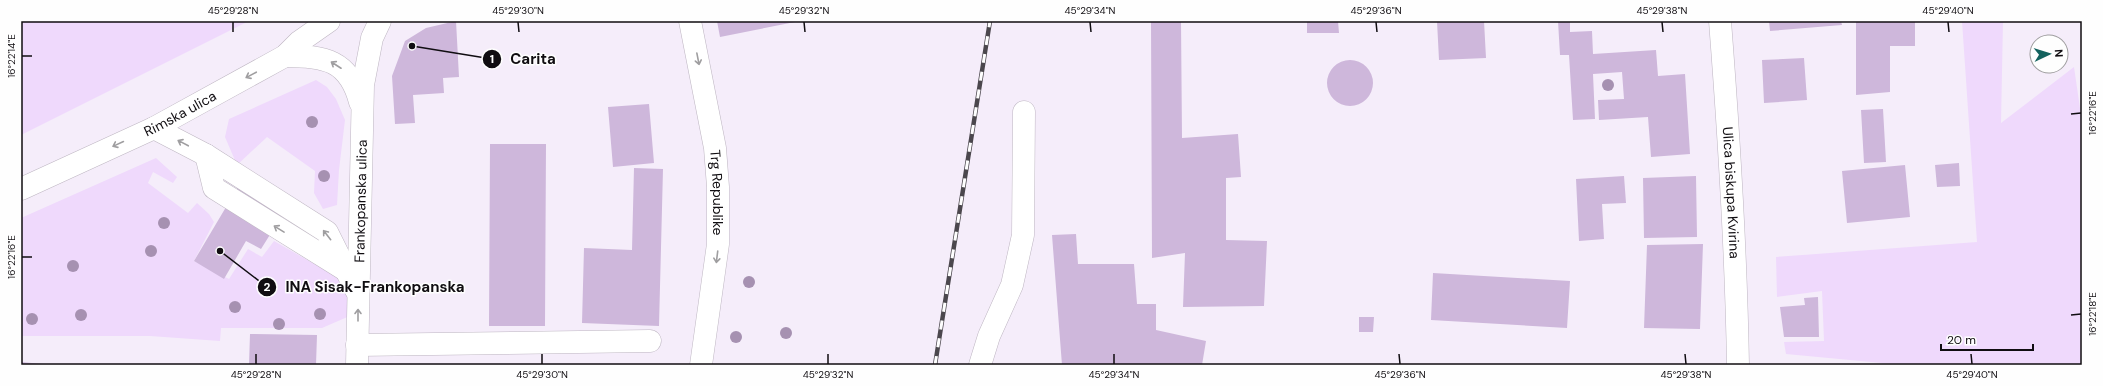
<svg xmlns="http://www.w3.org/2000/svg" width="2103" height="386" font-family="'DM Sans',sans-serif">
	<rect width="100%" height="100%" fill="#f5edfa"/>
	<path fill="#efd9fc" d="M21 21H249L21 135Z
		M1962 21H2003L2001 123 2074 67 2082 122V365H1903L1786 354 1784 342 1824 341 1822 291 1777 297 1776 257 1977 242Z
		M316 80 327 87 336 99 345 120 339 170 337 205 323 209 314 193 315 171 267 137 237 165 225 137 229 119Z
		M156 158 177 177 173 183 153 172 148 183 188 213 197 203 209 214 214 222 194 261 229 279 248 249 262 257 274 241 337 277 354 296 352 315 322 328H221L220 341 150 336H21V218Z"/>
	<path fill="#ceb7db" d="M456 21 459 77 443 78 444 93 413 95 415 123 395 124 392 76 405 41 426 28Z
		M717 21H795V22L720 37Z
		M1151 21H1181L1182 138 1238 134 1241 177 1226 178V240L1267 241 1264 306 1183 307 1185 253 1152 258Z
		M1307 21H1338L1339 33H1307Z
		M1437 21H1484L1486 58 1439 60Z
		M1558 21H1570V32L1592 31 1593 54 1656 50 1658 76 1685 74 1690 154 1651 157 1648 117 1599 120 1598 100 1624 99 1622 72 1593 74 1595 119 1573 120 1569 55H1560Z
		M1769 21H1841L1842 25 1770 31Z
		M1856 21H1915V46H1890V92L1856 95Z
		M1804 58 1807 100 1764 103 1762 60Z
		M1327 83a23 23 0 1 1 46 0a23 23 0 1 1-46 0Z
		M649 104 654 163 613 167 608 107Z
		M1883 109 1886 162 1864 163 1861 110Z
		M490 144H546L545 326H489Z
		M1959 163 1960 186 1937 187 1935 165Z
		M1905 165 1910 217 1847 223 1842 171Z
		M634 168 663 169 659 326 582 323 584 248 632 250Z
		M248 170 293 198 261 249 246 241 224 279 194 261Z
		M1624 176 1626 203 1602 204 1604 239 1579 241 1576 179Z
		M1696 176 1697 237 1644 238 1643 178Z
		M1076 234 1078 264H1134L1137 304H1156V330L1206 341 1202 365H1062L1052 235Z
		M1703 244 1700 329 1644 328 1647 245Z
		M1433 273 1570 281 1567 328 1431 320Z
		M1818 297 1819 337H1784L1780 307 1805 305 1804 298Z
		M1359 317H1374L1373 332H1359Z
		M250 334 317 335 316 365H249Z
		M21 362 43 364V365H21Z"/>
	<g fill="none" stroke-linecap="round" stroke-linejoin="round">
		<defs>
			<g id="minor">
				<path id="s1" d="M690 21 715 148 718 187V244L701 365"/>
				<path id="s2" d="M1720 21C1729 136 1736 250 1738 365"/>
				<path d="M285 56C325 56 349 60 360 102"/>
				<path d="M154 128 206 155 327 232 356 290"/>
				<path d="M206 155 214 188 347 271"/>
				<path id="s3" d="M21 189 154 128 285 56 299 42 329 21"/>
				<path d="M357 345 650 341"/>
				<path id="s4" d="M357 365 363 85 372 38 380 21"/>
				<path d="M980 365 989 336 1012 285 1023 235 1024 112"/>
			</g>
		</defs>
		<use href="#minor" stroke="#beb6c2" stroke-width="23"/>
		<use href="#minor" stroke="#fff" stroke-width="22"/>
		<defs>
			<path id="rail" d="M935 365 990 21"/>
		</defs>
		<use href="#rail" stroke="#4b474d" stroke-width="4.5"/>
		<use href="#rail" stroke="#fefefe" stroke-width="3" stroke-dasharray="9" stroke-linecap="butt"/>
	</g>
	<g fill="#a691b1">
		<circle cx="1608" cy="85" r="6"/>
		<circle cx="312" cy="122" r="6"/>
		<circle cx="324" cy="176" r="6"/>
		<circle cx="164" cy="223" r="6"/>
		<circle cx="151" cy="251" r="6"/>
		<circle cx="73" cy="266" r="6"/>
		<circle cx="749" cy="282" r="6"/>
		<circle cx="235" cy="307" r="6"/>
		<circle cx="320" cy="314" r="6"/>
		<circle cx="81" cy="315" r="6"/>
		<circle cx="32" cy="319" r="6"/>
		<circle cx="279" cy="324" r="6"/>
		<circle cx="786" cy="333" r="6"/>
		<circle cx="736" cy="337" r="6"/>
	</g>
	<defs><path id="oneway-shaft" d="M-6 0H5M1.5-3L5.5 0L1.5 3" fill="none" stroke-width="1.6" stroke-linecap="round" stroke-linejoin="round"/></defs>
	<g stroke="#9f9ea0">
		<use href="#oneway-shaft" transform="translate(698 59) rotate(79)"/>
		<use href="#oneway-shaft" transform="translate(336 65) rotate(-147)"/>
		<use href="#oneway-shaft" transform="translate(251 75) rotate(152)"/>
		<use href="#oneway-shaft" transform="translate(183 143) rotate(-152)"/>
		<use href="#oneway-shaft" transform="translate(118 144) rotate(155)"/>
		<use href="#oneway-shaft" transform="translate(279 229) rotate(-148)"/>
		<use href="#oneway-shaft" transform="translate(327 235) rotate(-128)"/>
		<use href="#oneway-shaft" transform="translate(717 257) rotate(97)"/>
		<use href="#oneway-shaft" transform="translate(358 315) rotate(-90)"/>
	</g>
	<path fill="none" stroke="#100d11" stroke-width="1.5" d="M233 22V32M518 22 519 32M804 22 805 32M1090 22 1091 32M1376 22 1377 32M1662 22 1663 32M1948 22 1949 32M22 56H32M2071 114 2081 113M22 257H32M2071 315 2081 314M256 354V364M542 354V364M828 354V364M1114 354V364M1399 354 1400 364M1685 354 1686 364M1971 354 1972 364"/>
	<g text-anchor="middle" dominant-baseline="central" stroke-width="3" stroke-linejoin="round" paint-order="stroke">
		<g font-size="14" fill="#100d11" stroke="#fefefe">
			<text stroke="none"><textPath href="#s3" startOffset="176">Rimska ulica</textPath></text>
			<text stroke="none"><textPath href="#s1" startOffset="174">Trg Republike</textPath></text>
			<text stroke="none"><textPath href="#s2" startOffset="172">Ulica biskupa Kvirina</textPath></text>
			<text stroke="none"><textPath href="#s4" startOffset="164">Frankopanska ulica</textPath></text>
		</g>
	</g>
	<path fill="none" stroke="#100d11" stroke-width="1.5" d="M412 46L492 59M220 251L267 287"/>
	<g fill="#100d11" stroke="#fefefe" stroke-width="1.5">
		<circle cx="412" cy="46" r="4"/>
		<circle cx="220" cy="251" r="4"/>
		<circle cx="492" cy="59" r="10"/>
		<circle cx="267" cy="287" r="10"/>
	</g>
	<g font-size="12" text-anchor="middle" font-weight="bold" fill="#fff">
		<text x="492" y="63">1</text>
		<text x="267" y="291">2</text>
	</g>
	<g font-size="15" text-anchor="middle" font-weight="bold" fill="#100d11" stroke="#fefefe" stroke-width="3" stroke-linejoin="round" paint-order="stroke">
		<text x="533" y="64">Carita</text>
		<text x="375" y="292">INA Sisak-Frankopanska</text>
	</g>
	<rect width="2103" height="386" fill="none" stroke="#fefefe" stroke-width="44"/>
	<g transform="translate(2049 54) rotate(86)"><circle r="19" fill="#fefefe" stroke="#9f9e9f"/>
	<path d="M0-3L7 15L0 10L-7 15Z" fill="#13625e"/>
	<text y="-6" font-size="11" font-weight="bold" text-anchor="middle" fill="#100d11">N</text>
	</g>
	<path d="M1941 344v6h92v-6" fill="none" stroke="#100d11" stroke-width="2"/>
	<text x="1947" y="344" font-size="12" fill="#100d11" stroke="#fefefe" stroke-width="3" paint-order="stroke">20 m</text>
	<rect x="22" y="22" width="2059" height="342" fill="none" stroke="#100d11" stroke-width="1.5"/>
	<g font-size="10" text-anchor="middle" fill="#100d11">
		<text x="233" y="14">45°29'28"N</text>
		<text x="518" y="14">45°29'30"N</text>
		<text x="804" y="14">45°29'32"N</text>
		<text x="1090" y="14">45°29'34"N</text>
		<text x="1376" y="14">45°29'36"N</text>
		<text x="1662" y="14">45°29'38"N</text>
		<text x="1948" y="14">45°29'40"N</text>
		<text transform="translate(11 56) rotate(-90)" y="4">16°22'14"E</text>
		<text transform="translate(2092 113) rotate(-90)" y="4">16°22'16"E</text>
		<text transform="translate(11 257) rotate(-90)" y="4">16°22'16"E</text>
		<text transform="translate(2092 314) rotate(-90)" y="4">16°22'18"E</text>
		<text x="256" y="378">45°29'28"N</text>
		<text x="542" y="378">45°29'30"N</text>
		<text x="828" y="378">45°29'32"N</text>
		<text x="1114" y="378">45°29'34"N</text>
		<text x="1400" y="378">45°29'36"N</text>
		<text x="1686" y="378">45°29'38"N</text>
		<text x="1972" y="378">45°29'40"N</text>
	</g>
</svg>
